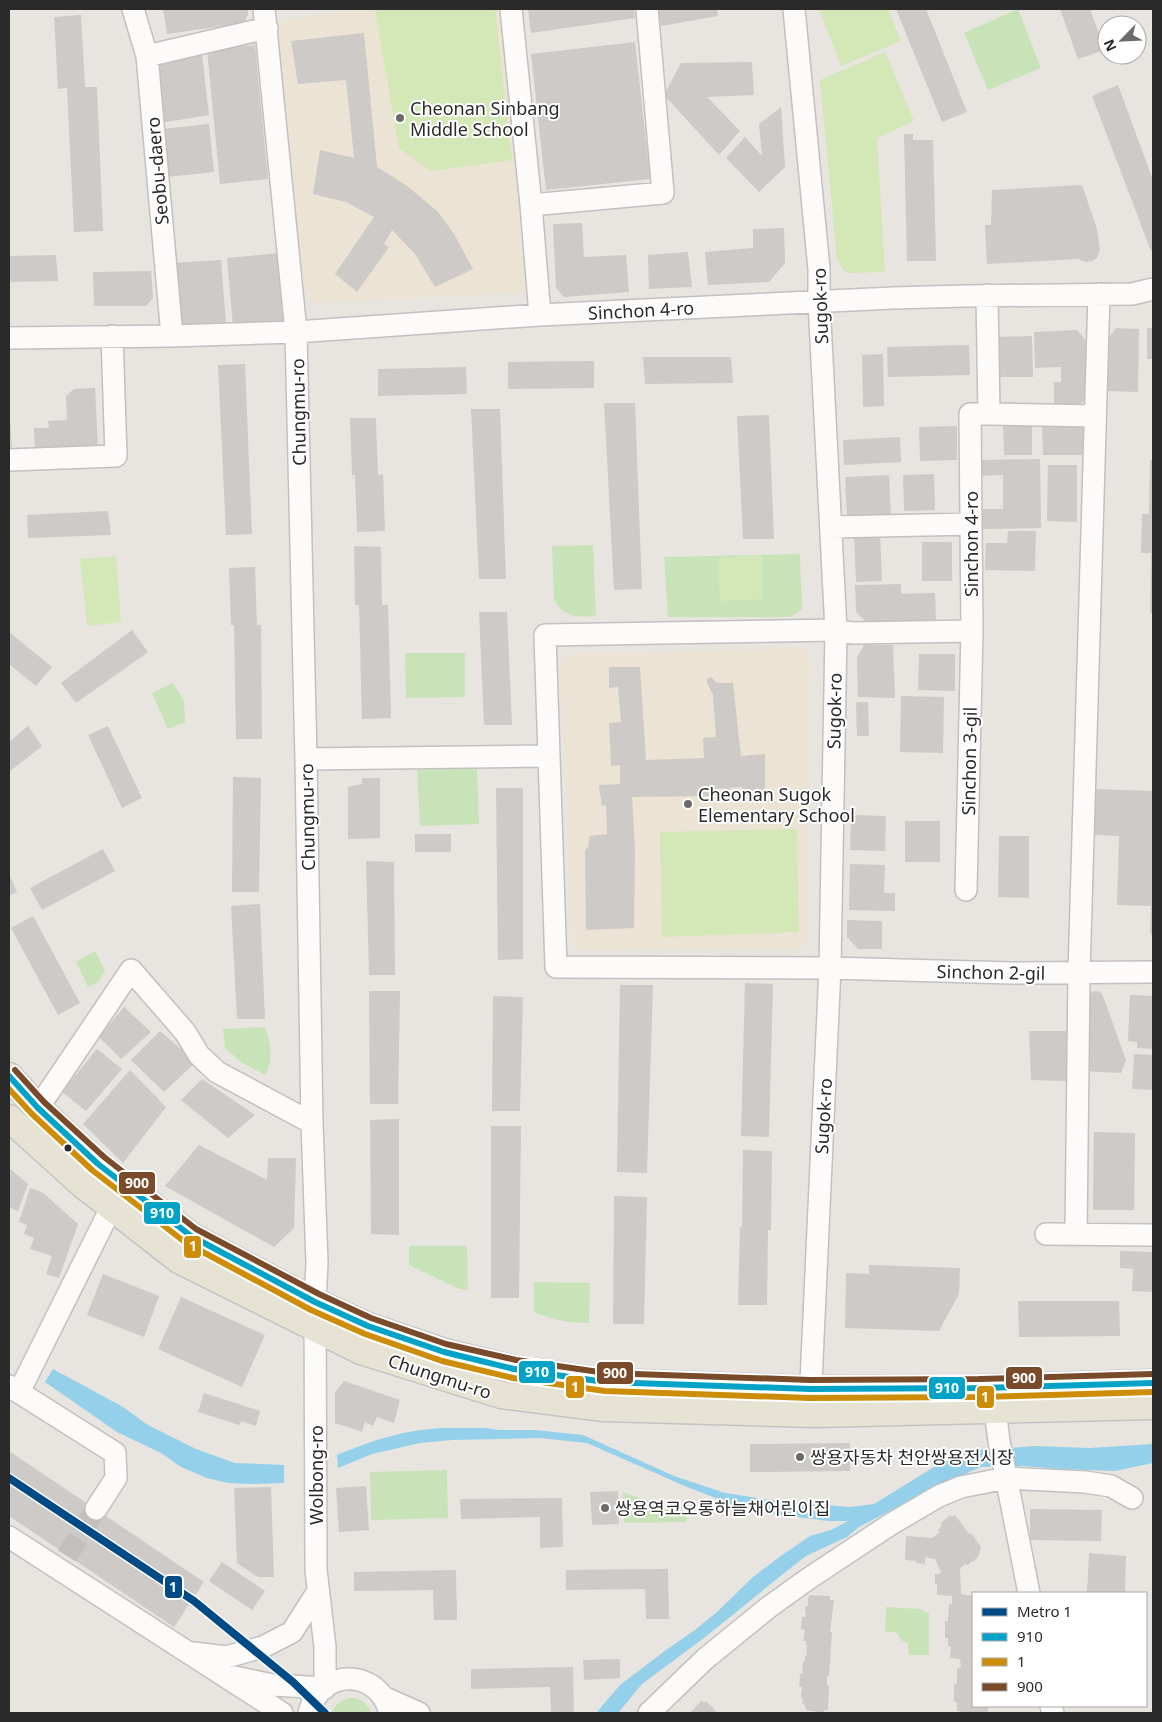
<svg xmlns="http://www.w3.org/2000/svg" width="1162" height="1722" font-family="'Noto Sans','Noto Sans KR',sans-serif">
	<rect width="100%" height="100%" fill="#e8e4e0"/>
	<path fill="#ebe3d4" d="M357 9H500L532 287 522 293 317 303 304 290 278 22Z
		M804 648 812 659 806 944 799 949 577 950 573 945 560 664 569 654Z"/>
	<path fill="#c9e3b9" d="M1018 9 1041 68 988 90 964 33Z
		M593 545 596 616C578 618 561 616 554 599L552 546Z
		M800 554 802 609 791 617H668L664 557Z
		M405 653H465V697L406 698Z
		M173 683 184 701 185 722 168 729 152 693Z
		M477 768 479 824 420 826 417 770Z
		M95 951 105 970 98 983 88 987 76 962Z
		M265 1027C271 1043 274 1060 265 1075L241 1062 225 1048 223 1029Z
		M409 1246H467L468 1290 459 1289 409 1265Z
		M534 1282 590 1283 589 1323C569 1323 553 1320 534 1312Z
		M447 1470 448 1518 371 1520 370 1472Z
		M623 1492 687 1516 686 1522 624 1523Z
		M886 1607 920 1609 929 1614V1655H909L908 1644 901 1640C899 1631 893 1632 885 1632Z
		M350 1698C361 1698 368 1703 371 1713H332C335 1704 341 1700 350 1698Z"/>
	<path fill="#d4e7b6" d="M388 9H495L512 160 431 171 399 148 375 11Z
		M819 9H888L901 41 841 66Z
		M885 52 914 121 877 138 885 272 846 273 837 260 820 80Z
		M762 555 763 599 720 601 718 558Z
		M116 556 121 622 87 626 80 559Z
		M797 829 799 932 662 937 660 832Z"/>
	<path fill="#94d0e9" d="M53 1369 123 1407 148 1425 196 1449 235 1463 284 1465V1483L253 1484 228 1483 207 1478 181 1467 161 1453 117 1432 45 1382Z
		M440 1428H486L499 1430H535L583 1435 674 1476 725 1493 784 1502 851 1507 874 1504 939 1464 978 1450 1037 1446 1089 1448 1153 1444V1463L1115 1471 1061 1469 1023 1466 981 1467 941 1484 859 1527 847 1537 806 1556 788 1570 704 1638 642 1684 618 1713H596L620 1685 666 1650 695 1630 717 1612 752 1578 778 1558 810 1536 831 1530 848 1521H828L750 1511 687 1487 587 1443 540 1438 452 1440 420 1443 372 1454 338 1468 337 1455C373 1440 401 1431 440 1428Z"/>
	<path fill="#cdcac7" d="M163 9H248V14L244 23 167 34Z
		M528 9H634L635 18 531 33Z
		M658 9H717L718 16 661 26Z
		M896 9H926L967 112 942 122Z
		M1060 9H1090L1105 50 1078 59Z
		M81 15 85 87H97L103 231 74 232 67 88 58 89 54 17Z
		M364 33 377 167 406 185 438 212 454 234 473 269 435 287 415 254 392 230 384 244 389 247 357 292 335 274 374 217 346 202 313 194 320 150 354 158 346 80 298 84 291 41Z
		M635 42 650 179 546 190 531 54Z
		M255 45 268 179 220 184 207 50Z
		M202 54 209 115 160 123 154 64Z
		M752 62 754 95 707 97 740 131 719 155 664 95 681 63Z
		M1118 85 1153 180V250L1151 251 1092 96Z
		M781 107 785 167 759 192 726 158 745 137 762 156 759 124Z
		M209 124 214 172 167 177 162 129Z
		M904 134H913V140H933L936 261H907Z
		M1082 185 1097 229 1100 249 1097 258 1092 261 1086 262 1078 259 987 264 985 225H991L992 190Z
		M582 223 584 257 626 255 629 292 564 297 556 288 553 224Z
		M784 228 785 263 769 282 708 285 705 252 753 248V229Z
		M688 252 692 287 649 289 648 255Z
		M280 253 286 322 233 326 227 258Z
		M56 255 58 281 9 282V256Z
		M221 260 226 324 181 327 172 263Z
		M151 271 153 298 146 306H94L93 272Z
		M1116 328 1139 329 1138 392 1107 391 1108 339Z
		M1147 328H1153V359H1147Z
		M1077 330 1086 341 1087 398 1078 406 1054 407V382H1061V367L1035 368 1034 332Z
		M1032 336 1033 377H996L994 337Z
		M969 345 970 375 888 377 887 347Z
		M883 354 884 406 863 407 862 355Z
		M643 357H731L733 383 645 384Z
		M594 361V388L508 389V362Z
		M245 364 252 534 226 535 218 365Z
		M466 367 467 394 378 396V369Z
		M95 388 98 447 35 450 34 428H49L48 421 67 420 66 396 74 389Z
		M604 403H635L642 589 614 590Z
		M471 409H500L506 579H479Z
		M769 415 774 539H743L737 416Z
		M9 418H10L12 450H9Z
		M350 418H376L378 475 383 474 385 531 357 532 355 475H352Z
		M1084 422 1085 455H1043L1042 423Z
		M1032 424V455H1004L1003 425Z
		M957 426V460L920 461 919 427Z
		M900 437 901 462 844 465 843 440Z
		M1040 459 1041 528 981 529V509H1003V475L980 476V460Z
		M1150 460H1153V613H1150L1151 553H1141L1142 514H1149Z
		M1048 465H1077V522L1047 521Z
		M934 474 935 510 904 511 903 475Z
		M889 475 891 515 847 516 845 477Z
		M108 511 111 535 28 538 27 515Z
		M1008 531H1036L1035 571 985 570 986 543H1007Z
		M880 532 882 581 856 582 854 534Z
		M922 542H952V581H922Z
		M354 546 381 547 382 605H388L391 718 362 719 359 605H355Z
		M255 567 257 625H261L262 739H236L234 625H231L229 568Z
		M901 584V594L935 593 936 621 867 623 856 612 855 585Z
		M479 612H507L512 725H484Z
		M132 630 148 652 76 703 61 683Z
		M9 632 52 667 36 686 9 664Z
		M864 645H893L895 698 858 697 857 658Z
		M919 654H955V691L918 690Z
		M609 667H640L646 760 704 758 703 738 716 737 713 695 707 683V679L711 677 717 683H733L741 756 765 754V791L742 793V787L730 788 729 792H726L725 788 716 789 715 796 632 797 635 849 634 928 586 930 585 850 588 847 590 836 607 834 606 805 602 806 599 785 620 784V765L611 766 609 723 621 722 618 687 609 688Z
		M901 696 944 697 943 753 900 752Z
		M856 702H868L869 736H857Z
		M28 726 42 746 9 772V742Z
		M108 726 142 798 122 808 88 735Z
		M233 777 261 778 259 892H232Z
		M362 778H380V838L348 839V787L362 784Z
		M496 788H523V959L498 960Z
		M1095 789 1153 791V938L1150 932 1151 906 1117 905 1119 836 1094 835Z
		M851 815 886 816 885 851 850 850Z
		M905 821H940V862H905Z
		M415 834H451V852H415Z
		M999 836H1029V898L998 897Z
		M103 849 115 871 42 910 30 888Z
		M366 861 394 862 395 975H369Z
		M850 864 885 865 884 893H895V911L849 910Z
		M9 874 17 892 9 896Z
		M260 904 265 1019H237L231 906Z
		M33 916 80 1003 58 1015 11 928Z
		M847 920 882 921V949H858L847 937Z
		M745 983 773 984 769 1137 741 1136Z
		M620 985H653L647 1173 617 1172Z
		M369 991H400L398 1104H370Z
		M1095 991 1100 992 1103 996 1126 1060 1121 1073 1081 1071 1087 995Z
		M1130 995 1153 996V1049L1137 1048V1042L1128 1041Z
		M493 996 523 997 520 1111H492Z
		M124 1007 151 1032 121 1059 99 1037Z
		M160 1031 196 1062 164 1092 131 1060Z
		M1029 1031H1067L1066 1081 1031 1080Z
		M97 1049 122 1069 86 1111 62 1092Z
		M1134 1054 1153 1055V1090L1132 1089Z
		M130 1070 166 1107 123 1163 83 1124Z
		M202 1079 255 1115 228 1138 181 1100Z
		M399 1119V1235L371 1234 370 1120Z
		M491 1126H521L519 1298H491Z
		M1094 1132 1135 1133 1134 1210H1093Z
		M199 1145 267 1180 268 1158H296L294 1228 274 1247 165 1186Z
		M743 1150 772 1151 771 1230H768L767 1305H738L740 1227H742Z
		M9 1168 28 1184 18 1211 9 1207Z
		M30 1188 42 1192 78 1224 59 1278 46 1274 52 1256 30 1249 34 1238 24 1234 27 1225 19 1222Z
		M614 1196 647 1197 644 1324H613Z
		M1120 1251 1152 1252V1292L1132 1291 1133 1269 1120 1268Z
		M869 1265 960 1268 959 1294 939 1331 845 1328 846 1273 869 1274Z
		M103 1274 159 1296 144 1337 87 1315Z
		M181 1297 265 1335 242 1387 158 1349Z
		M1018 1301H1119L1120 1336 1019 1337Z
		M344 1381 400 1400 394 1423 377 1417 373 1426 365 1422 362 1432 335 1423V1392Z
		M204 1393 260 1411 256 1426 242 1421 239 1425 198 1412Z
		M850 1443V1471L750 1472V1444Z
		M9 1451 204 1582 174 1627 9 1516Z
		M366 1486 369 1530 339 1532 336 1488Z
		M271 1487 274 1577H258L237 1563 234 1488Z
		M618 1491 619 1524 592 1525 590 1492Z
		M562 1498 563 1547 540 1548V1517L461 1519 460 1499Z
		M1030 1509 1102 1510 1101 1541 1030 1540Z
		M950 1515 952 1517 955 1515 970 1535 971 1533 981 1547 979 1555 973 1562 972 1561 968 1565 965 1564 960 1569 961 1594 973 1596V1706H988V1713H960V1711H957V1702H954V1684H957V1668H961L960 1659 950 1658 951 1647 948 1646V1638H945V1621H948L949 1604H952V1596L937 1595V1584H935V1574H939L941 1572 935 1559 925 1557V1564L916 1563V1561L905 1560 906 1536 932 1538 940 1532 938 1530 942 1525 940 1524Z
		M1089 1553 1126 1556 1125 1593H1087Z
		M222 1562 265 1591 252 1610 209 1581Z
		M668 1569 669 1619H646L645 1589 566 1590V1570Z
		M456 1570 457 1620H434L433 1590 354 1591V1572Z
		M809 1595 830 1596V1600H834L830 1632H832L829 1676H827V1686H829L828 1710H824V1713L806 1710 804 1704H802L803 1699 801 1698 802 1687H799L800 1674H802L803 1661 805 1662V1655L807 1656 806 1641H803L805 1630 801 1629 802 1617H806L805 1606H808V1598H809Z
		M620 1659V1678L584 1680 583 1660Z
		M573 1667 574 1713H551L550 1687 471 1689V1669Z
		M702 1700 704 1703 706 1701 716 1711 715 1713H690Z"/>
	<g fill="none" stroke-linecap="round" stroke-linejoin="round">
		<path stroke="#c2bfbc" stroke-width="21" stroke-dasharray="21 11" stroke-linecap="butt" d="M67 1556 96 1509"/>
		<defs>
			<path id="minor" d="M133 9 147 56 172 336
				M264 9 296 332 306 759 312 1123 317 1263 315 1302 316 1570 325 1647V1688
				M511 9 531 205 540 315
				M794 9 819 269V302L836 630 830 968 810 1404
				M147 56 267 28
				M531 205 663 193 647 9
				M9 338 172 336 296 332 540 315 893 298 965 296 1132 294 1153 289
				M989 414 1095 416
				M9 460 116 456 112 336
				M831 527 971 524
				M972 631 852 633 836 630 545 635 556 967 830 968 1011 973 1153 972
				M306 759 549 756
				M966 890 972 631 970 414H989L987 295
				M38 1108 131 970 185 1032 199 1055 217 1072 312 1123
				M1046 1234 1153 1235
				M1076 1234 1079 973 1099 294
				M9 1386 115 1453 116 1478 96 1509
				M19 1392 111 1208
				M995 1410 999 1441 1029 1593
				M9 1537 282 1713
				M194 1653 226 1657 263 1647 292 1632 318 1591
				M234 1677 273 1685 325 1688
				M383 1697 419 1713
				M1051 1706 1053 1713
				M309 1713C320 1667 379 1668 390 1713
				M649 1713 705 1659 769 1607 808 1579 891 1524 939 1496 961 1487 1006 1478 1085 1482 1111 1486 1132 1498"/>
			<path id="major" d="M9 1076 38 1108 98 1164 191 1236 315 1302 368 1326 444 1352 514 1369 605 1382 810 1389 979 1388 1153 1383
				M9 1118 83 1185 179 1260 361 1351 501 1395 604 1408 816 1414 1153 1406"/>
		</defs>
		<use href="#minor" stroke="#c2c0c1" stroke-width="24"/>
		<use href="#major" stroke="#c4c3c1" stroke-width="29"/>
		<use href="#minor" stroke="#fcfbfa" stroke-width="21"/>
		<use href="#major" stroke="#e6e2d4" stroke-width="26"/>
		<defs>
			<path id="bus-1" d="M9 1076 38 1108 98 1164 191 1236 315 1302 368 1326 444 1352 514 1369 605 1382 810 1389 979 1388 1153 1383"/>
			<path id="bus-2" d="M9 1089 32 1114 92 1170 186 1243 311 1310 365 1334 442 1361 513 1378 605 1391 810 1398 979 1397 1153 1392"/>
			<path id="bus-3" d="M15 1070 44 1102 104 1157 196 1229 319 1294 371 1318 446 1344 516 1360 606 1373 810 1380 979 1379 1153 1374"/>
		</defs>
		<use href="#bus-1" stroke="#fff" stroke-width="10"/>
		<use href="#bus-2" stroke="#fff" stroke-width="10"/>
		<use href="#bus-3" stroke="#fff" stroke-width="10"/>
		<use href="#bus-1" stroke="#02a3c6" stroke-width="6"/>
		<use href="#bus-2" stroke="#ce8d08" stroke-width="6"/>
		<use href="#bus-3" stroke="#7a4b2a" stroke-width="6"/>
		<defs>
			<path id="metro-1" d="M9 1478 194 1601 293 1682 325 1713"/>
		</defs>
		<use href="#metro-1" stroke="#fff" stroke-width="11"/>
		<use href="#metro-1" stroke="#004a85" stroke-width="8"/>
	</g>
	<g fill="#6c6b6a" stroke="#fff" stroke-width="2">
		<circle cx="400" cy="118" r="5"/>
		<circle cx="688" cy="804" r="5"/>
		<circle cx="800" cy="1457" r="5"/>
		<circle cx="605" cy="1508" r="5"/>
	</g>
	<circle fill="#2a2a2a" stroke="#fff" stroke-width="2" cx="68" cy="1148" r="4.5"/>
	<g text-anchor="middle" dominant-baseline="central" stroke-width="4" stroke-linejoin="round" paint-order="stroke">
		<g font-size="18" fill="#2a2a2a" stroke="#fff" text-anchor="start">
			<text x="410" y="108">Cheonan Sinbang<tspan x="410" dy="21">Middle School</tspan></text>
			<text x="698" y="794">Cheonan Sugok<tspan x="698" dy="21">Elementary School</tspan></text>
			<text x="810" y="1457">쌍용자동차 천안쌍용전시장</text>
			<text x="615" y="1508">쌍용역코오롱하늘채어린이집</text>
		</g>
		<g font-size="18" fill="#2a2a2a" stroke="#fff">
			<text transform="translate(157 171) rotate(-95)">Seobu-daero</text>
			<text transform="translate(820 306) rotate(-92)">Sugok-ro</text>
			<text transform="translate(641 310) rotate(-3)">Sinchon 4-ro</text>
			<text transform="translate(298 412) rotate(-91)">Chungmu-ro</text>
			<text transform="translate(971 544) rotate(-90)">Sinchon 4-ro</text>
			<text transform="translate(834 711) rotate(-89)">Sugok-ro</text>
			<text transform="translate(969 761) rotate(-89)">Sinchon 3-gil</text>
			<text transform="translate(307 817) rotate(-91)">Chungmu-ro</text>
			<text transform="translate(991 972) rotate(1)">Sinchon 2-gil</text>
			<text transform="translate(823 1116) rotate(-87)">Sugok-ro</text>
			<text transform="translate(440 1376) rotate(18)">Chungmu-ro</text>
			<text transform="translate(316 1475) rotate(-90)">Wolbong-ro</text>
		</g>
	</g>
	<g stroke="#fff" stroke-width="2">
		<rect x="118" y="1171" width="38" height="24" rx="5" fill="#7a4b2a"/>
		<rect x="143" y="1201" width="38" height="24" rx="5" fill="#02a3c6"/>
		<rect x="183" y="1235" width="19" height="24" rx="5" fill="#ce8d08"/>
		<rect x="518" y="1360" width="38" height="24" rx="5" fill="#02a3c6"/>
		<rect x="596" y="1361" width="38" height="24" rx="5" fill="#7a4b2a"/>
		<rect x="1005" y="1366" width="38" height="24" rx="5" fill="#7a4b2a"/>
		<rect x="565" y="1375" width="20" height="24" rx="5" fill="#ce8d08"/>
		<rect x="928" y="1376" width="38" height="24" rx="5" fill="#02a3c6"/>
		<rect x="976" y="1385" width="19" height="24" rx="5" fill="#ce8d08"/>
		<rect x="164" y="1575" width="19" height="24" rx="5" fill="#004a85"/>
	</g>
	<g font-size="14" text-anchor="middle" font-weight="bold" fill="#fff">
		<text x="137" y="1188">900</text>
		<text x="162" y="1218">910</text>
		<text x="193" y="1251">1</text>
		<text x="537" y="1377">910</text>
		<text x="615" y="1378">900</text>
		<text x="1024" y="1383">900</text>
		<text x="575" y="1392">1</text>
		<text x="947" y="1393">910</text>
		<text x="985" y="1402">1</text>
		<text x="173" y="1592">1</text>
	</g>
	<rect width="1162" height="1722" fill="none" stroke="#2a2a2a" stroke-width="20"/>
	<rect x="972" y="1592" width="175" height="115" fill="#ffffff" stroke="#aaaaaa"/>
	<rect x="982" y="1608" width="25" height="8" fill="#004a85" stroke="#aaaaaa"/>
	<text x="1017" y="1617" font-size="15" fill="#2a2a2a">Metro 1</text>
	<rect x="982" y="1633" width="25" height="8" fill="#02a3c6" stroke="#aaaaaa"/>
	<text x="1017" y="1642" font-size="15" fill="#2a2a2a">910</text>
	<rect x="982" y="1658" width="25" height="8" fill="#ce8d08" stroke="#aaaaaa"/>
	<text x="1017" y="1667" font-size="15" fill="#2a2a2a">1</text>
	<rect x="982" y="1683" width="25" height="8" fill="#7a4b2a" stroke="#aaaaaa"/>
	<text x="1017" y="1692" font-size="15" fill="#2a2a2a">900</text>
	<g transform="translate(1122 40) rotate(246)"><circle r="24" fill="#ffffff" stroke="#aaaaaa"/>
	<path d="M0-4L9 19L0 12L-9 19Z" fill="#6c6b6a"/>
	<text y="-8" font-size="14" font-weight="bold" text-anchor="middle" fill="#2a2a2a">N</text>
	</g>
</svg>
